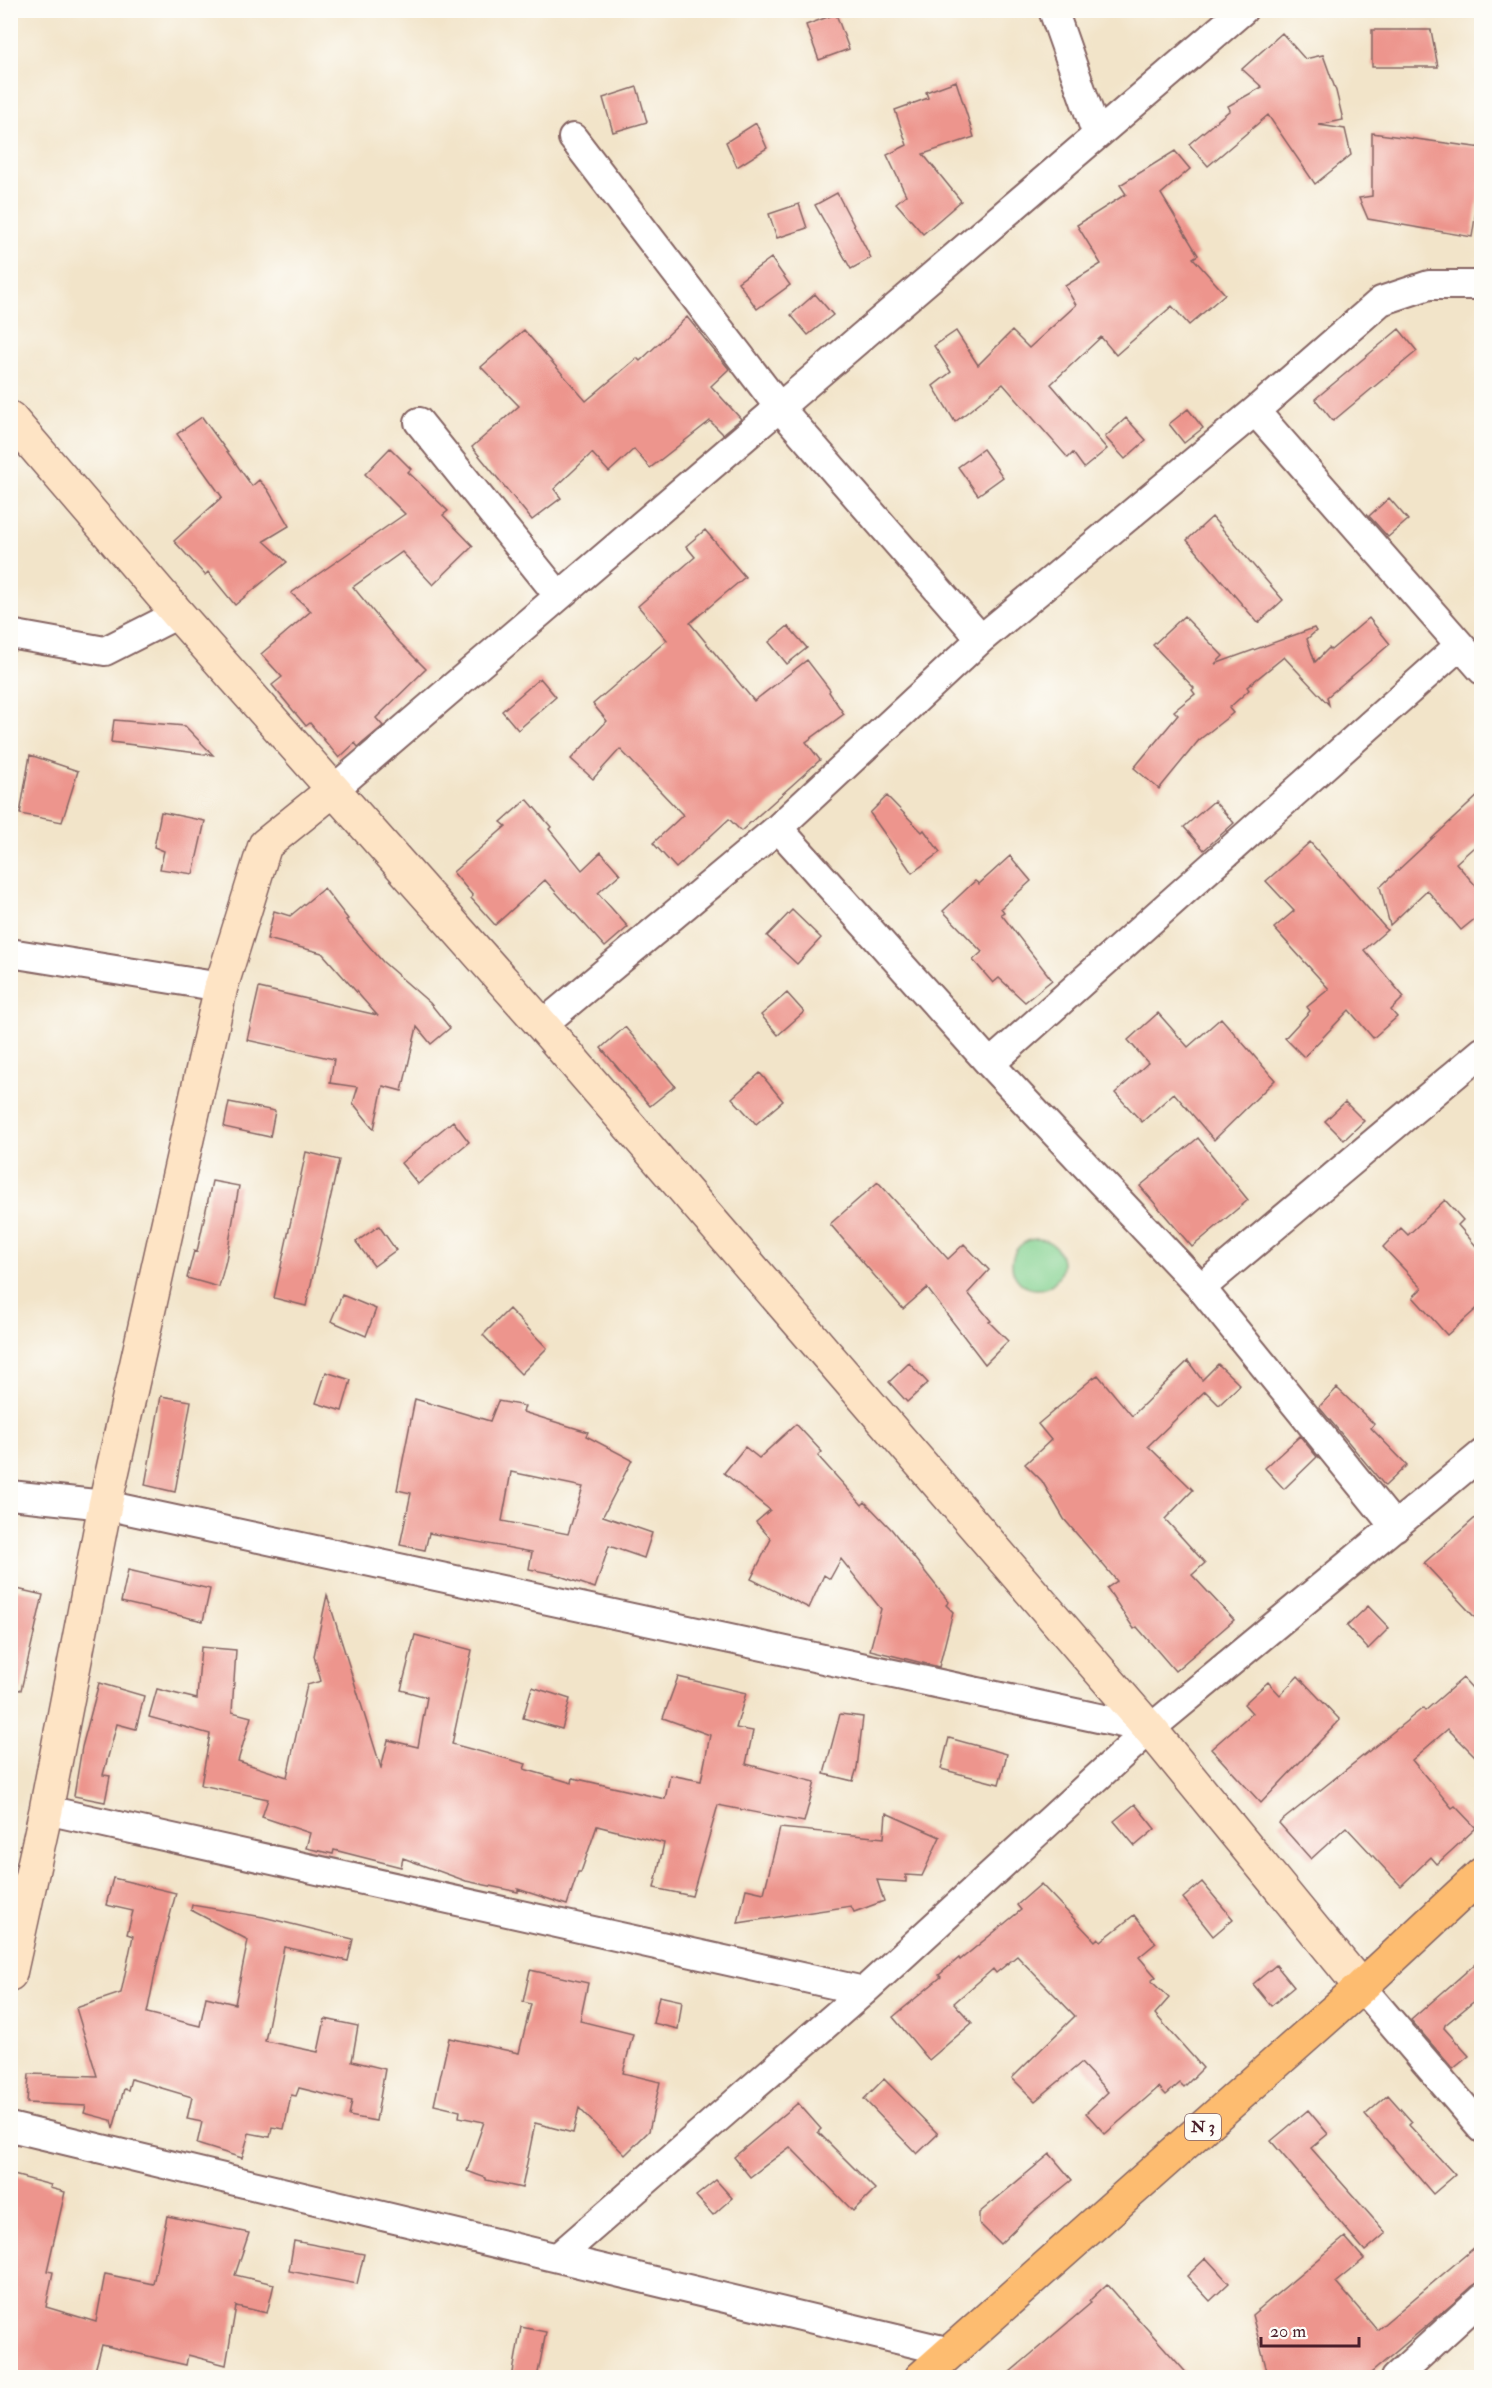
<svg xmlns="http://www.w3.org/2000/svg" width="1492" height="2388" font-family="'IM FELL Double Pica',serif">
	<rect width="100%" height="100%" fill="#fdfcf7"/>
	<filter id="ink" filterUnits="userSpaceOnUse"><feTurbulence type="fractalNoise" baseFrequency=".0167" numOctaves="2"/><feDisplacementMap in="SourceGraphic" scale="12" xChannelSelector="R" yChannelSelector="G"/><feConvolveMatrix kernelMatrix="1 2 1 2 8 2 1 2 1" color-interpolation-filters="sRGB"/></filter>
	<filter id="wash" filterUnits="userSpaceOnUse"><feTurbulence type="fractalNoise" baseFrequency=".008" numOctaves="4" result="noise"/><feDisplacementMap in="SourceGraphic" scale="24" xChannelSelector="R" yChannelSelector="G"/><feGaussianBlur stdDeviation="1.35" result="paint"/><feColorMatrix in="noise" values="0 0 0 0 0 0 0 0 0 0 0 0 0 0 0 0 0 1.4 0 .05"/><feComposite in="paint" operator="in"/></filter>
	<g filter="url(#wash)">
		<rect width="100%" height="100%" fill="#f2e4c9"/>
		<path fill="#84d291" stroke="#67785e" stroke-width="1.5" d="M1012 1264a25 25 0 1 1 50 0a25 25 0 1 1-50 0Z"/>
		<g id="blocks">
			<path fill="#ed958d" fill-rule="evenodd" d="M836 14 849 49 819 60 806 25Z
				M1372 30H1431L1438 67H1372Z
				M1282 33 1305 59 1323 55 1336 91 1343 120 1319 125 1345 129 1351 155 1315 184 1268 115 1208 166 1189 144 1230 110 1228 106 1262 87 1242 69Z
				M956 81 974 137 923 154 961 201 923 234 896 203 906 195 887 155 907 145 895 110 928 98 926 92Z
				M637 87 647 122 613 132 603 98Z
				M756 123 767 148 737 167 726 142Z
				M1372 133 1482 148V173L1472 237 1368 219 1359 198 1372 196Z
				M1175 151 1190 169 1161 194 1198 255 1193 258 1225 294 1189 325 1172 306 1116 355 1101 337 1051 384 1107 449 1084 468 1073 453 1068 458 1003 384 955 422 933 386 951 372 934 346 956 331 978 365 1012 331 1029 348 1076 305 1065 286 1101 264 1077 225 1126 194 1120 185Z
				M837 193 871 258 851 269 815 205Z
				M799 204 807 228 777 238 769 214Z
				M771 258 790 285 757 309 738 282Z
				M815 294 833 315 808 335 791 315Z
				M687 317 729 369 711 386 741 419 723 434 710 421 650 468 634 449 609 472 592 453 554 489 561 498 532 520 472 447 519 406 481 367 524 330 586 401 637 358 640 361Z
				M1399 329 1417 351 1333 421 1315 399Z
				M1188 409 1203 428 1184 443 1169 424Z
				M202 417 252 486 259 480 268 490 289 526 264 541 287 562 235 605 208 572 205 575 174 541 222 497 177 434Z
				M1126 418 1146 440 1125 459 1105 437Z
				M390 448 411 469 408 472 448 511 443 515 473 546 433 585 402 552 353 587 395 638 426 669 376 718 383 726 358 747 355 743 339 758 310 723 306 726 272 685 282 677 261 654 311 611 291 593 405 514 365 474Z
				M983 449 1003 477 978 495 958 467Z
				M1389 498 1408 520 1388 537 1369 516Z
				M1212 517 1283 600 1258 623 1187 540Z
				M705 530 745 577 690 623 754 701 807 660 830 690 829 692 844 714 806 742 820 760 741 831 729 819 676 868 653 843 683 815 620 749 593 779 571 759 607 721 593 704 667 640 638 606 695 557 686 546Z
				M1184 616 1223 656 1215 664 1314 628 1316 631 1307 639 1315 662 1329 648 1331 650 1369 618 1390 644 1327 697 1329 705 1284 657 1247 687 1249 690 1229 708 1233 713 1199 740 1159 789 1134 768 1178 715 1174 711 1195 694 1192 690 1194 688 1153 645Z
				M788 626 807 648 787 664 769 642Z
				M540 678 556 697 518 730 502 711Z
				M114 720 185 726 213 755 111 742Z
				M30 755 78 771 62 822 20 814Z
				M1482 792V840L1456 863 1482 893V913L1461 930 1427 890 1390 925 1380 887Z
				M887 796 922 832 924 830 940 852 912 873 870 813Z
				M527 799 551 827 549 829 582 870 601 852 620 874 598 893 628 927 605 947 545 880 495 925 471 898 473 896 453 872 506 826 501 822Z
				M1214 801 1234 823 1204 850 1184 827Z
				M161 812 205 821 193 874 160 869 164 851 154 847Z
				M1310 842 1387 930 1364 950 1404 997 1391 1010 1397 1017 1373 1038 1349 1010 1304 1057 1285 1038 1310 1011 1307 1007 1329 989 1274 928 1294 911 1266 881Z
				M1010 856 1031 881 1001 908 1004 912 1001 914 1052 980 1025 1002 999 978 993 983 973 960 982 952 943 911 975 881 979 884Z
				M324 888 348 919 346 920 383 962 430 1003 450 1028 431 1044 417 1027 402 1091 383 1086 374 1129 353 1103 358 1087 330 1083 334 1059 247 1040 259 988 377 1015 322 953 267 939 274 911 290 916Z
				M792 910 821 938 797 964 767 936Z
				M787 993 804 1012 778 1035 761 1015Z
				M1158 1013 1188 1047 1221 1018 1275 1080 1214 1140 1174 1093 1142 1122 1115 1093 1148 1063 1128 1040Z
				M625 1027 675 1086 650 1106 601 1048Z
				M760 1073 783 1101 756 1124 732 1098Z
				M229 1102 275 1111 270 1137 224 1127Z
				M1345 1102 1364 1121 1344 1140 1325 1121Z
				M453 1121 469 1142 418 1184 401 1163Z
				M1198 1138 1248 1200 1192 1247 1140 1186Z
				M306 1152 339 1160 306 1306 274 1298Z
				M212 1181 239 1186 226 1260 219 1287 187 1278 194 1251 197 1252Z
				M878 1182 948 1259 964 1244 989 1270 968 1293 991 1321 989 1322 1008 1341 985 1364 927 1288 903 1309 830 1224Z
				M1445 1200 1463 1220 1458 1225 1482 1253V1304L1447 1335 1413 1297 1422 1288 1383 1247 1401 1228 1408 1235Z
				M379 1226 396 1250 374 1266 356 1242Z
				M342 1295 376 1309 366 1336 331 1321Z
				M509 1309 547 1348 521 1374 483 1335Z
				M1188 1361 1202 1380 1218 1364 1240 1385 1219 1405 1205 1391 1148 1446 1193 1490 1165 1519 1205 1563 1192 1575 1234 1620 1175 1671 1137 1627 1134 1629 1107 1588 1117 1581 1064 1519 1042 1481 1025 1464 1051 1440 1038 1424 1093 1378 1098 1375 1132 1416Z
				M909 1363 928 1383 907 1402 889 1382Z
				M326 1372 351 1380 342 1411 316 1403Z
				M1337 1388 1374 1424 1371 1428 1407 1465 1385 1486 1319 1407Z
				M161 1396 191 1401 175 1492 145 1485Z
				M415 1399 490 1421 498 1401 525 1406 523 1412 588 1432 586 1436 632 1460 603 1516 652 1533 644 1558 609 1546 595 1588 554 1574 529 1569 532 1552 429 1533 425 1550 400 1545 411 1493 397 1490ZM511 1472 583 1487 568 1534 502 1521Z
				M796 1424 822 1452 818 1456 862 1505 865 1502 892 1530 949 1602 946 1605 953 1612 939 1667 870 1650 881 1609 841 1559 830 1579 824 1575 809 1608 751 1579 771 1539 756 1522 770 1510 724 1473 745 1447 759 1458Z
				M1300 1436 1317 1457 1284 1489 1265 1468Z
				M1482 1512V1625L1424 1563Z
				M128 1570 210 1589 203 1621 121 1602Z
				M17 1589 43 1595 21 1690 10 1689V1619Z
				M327 1595 381 1768 388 1740 418 1747 427 1697 401 1690 415 1635 472 1650 452 1744 526 1764 524 1769 572 1783 573 1778 665 1799 670 1775 701 1781 710 1735 663 1718 678 1677 746 1693 736 1728 753 1731 746 1764 815 1782 804 1822 718 1805 692 1896 654 1888 664 1843 597 1826 581 1872H578L567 1905 518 1889V1892L466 1881 403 1858 401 1867 334 1850 333 1854 306 1848 310 1833 262 1817 268 1799 201 1785 210 1734 149 1717 157 1689 197 1699 201 1647 236 1650 232 1712 251 1717 238 1761 287 1777 307 1685 321 1681 314 1656Z
				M1368 1606 1389 1628 1368 1649 1347 1626Z
				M1298 1676 1340 1720 1261 1803 1211 1749 1252 1713 1244 1704 1268 1682 1280 1695Z
				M1463 1678 1482 1699V1763L1448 1729 1412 1760 1452 1808 1455 1806 1476 1828 1437 1864 1431 1857 1401 1886 1346 1827 1311 1859 1279 1823 1423 1708 1425 1711Z
				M99 1683 144 1696 136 1729 117 1724 103 1775 110 1776 105 1802 74 1796 82 1747Z
				M532 1687 570 1699 562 1729 523 1718Z
				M840 1714 863 1717 857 1768 853 1781 824 1774Z
				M949 1738 1007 1754 999 1784 941 1769Z
				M1135 1804 1155 1829 1135 1846 1114 1821Z
				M886 1813 940 1837 922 1876 906 1875V1882L877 1880 884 1901 854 1912 851 1906 738 1923 746 1889 764 1893 780 1828 884 1838Z
				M113 1878 176 1893 157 1964 147 2013 200 2026 206 1997 235 2004 248 1940 191 1910 192 1905 263 1917 353 1939 348 1961 284 1947 265 2041 318 2052 325 2019 358 2026 352 2061 385 2069 376 2121 349 2116 352 2101 299 2088 296 2096 291 2095 284 2129 272 2127 270 2137 249 2133 242 2158 197 2144 202 2122 187 2119 192 2097 131 2079 128 2090 124 2089 113 2129 111 2120 84 2113 86 2106 27 2103 29 2074 97 2076 76 2008 121 1993 133 1936 127 1934 133 1911 106 1905Z
				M1202 1882 1233 1919 1213 1936 1183 1898Z
				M1041 1884 1095 1941 1098 1938 1101 1941 1134 1915 1156 1943 1139 1957 1156 1977 1151 1981 1169 1998 1155 2014 1203 2068 1184 2087 1180 2083 1166 2095 1159 2087 1105 2134 1086 2113 1108 2092 1081 2063 1035 2101 1012 2078 1075 2016 1017 1956 996 1973 993 1969 954 2003 972 2023 929 2060 893 2017 941 1977 939 1975 959 1958 960 1960 1021 1910 1017 1905Z
				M1482 1958V1995L1445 2025 1444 2028 1469 2056 1453 2069 1411 2020Z
				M1276 1965 1294 1987 1271 2006 1253 1984Z
				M530 1970 588 1983 580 2021 633 2034 623 2073 660 2082 649 2131 625 2155 579 2108 573 2133 535 2123 522 2188 486 2180V2178L467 2171 484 2122 459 2117 460 2111 434 2105 449 2038 519 2053 531 2004 523 2002Z
				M659 1996 682 2001 678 2029 653 2023Z
				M884 2079 938 2134 917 2154 864 2099Z
				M1388 2095 1412 2122 1409 2125 1455 2175 1433 2194 1365 2115Z
				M798 2103 821 2129 818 2132 875 2189 853 2211 790 2147 750 2177 734 2157Z
				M1308 2110 1328 2134 1311 2148 1386 2233 1365 2251 1271 2141Z
				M1050 2154 1072 2180 1035 2210 1000 2244 979 2223V2213Z
				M10 2174 51 2185 50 2188 65 2192 47 2271 53 2272 46 2307 96 2322 105 2274 153 2284 167 2216 249 2233 235 2275 274 2284 267 2313 236 2306 226 2365 188 2355 186 2365 102 2345 93 2378H10Z
				M716 2180 732 2198 713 2215 696 2196Z
				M1345 2237 1364 2259 1336 2282 1377 2330 1482 2241V2279L1365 2378H1269L1252 2315Z
				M294 2241 364 2254 357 2284 289 2271Z
				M1206 2258 1229 2283 1210 2301 1187 2276Z
				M1107 2284 1191 2378H1003L1091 2303 1089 2301Z
				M521 2327 546 2332 537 2378H512Z"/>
		</g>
	</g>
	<g filter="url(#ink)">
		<use href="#blocks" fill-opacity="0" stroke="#856462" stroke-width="1.5"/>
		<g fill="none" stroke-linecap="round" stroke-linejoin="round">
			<defs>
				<path id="street" d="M1053 10 1097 135
					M573 138 779 407 981 639
					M1255 411 1482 670
					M419 422 559 596
					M10 634 105 651 178 614
					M333 790 1243 10
					M778 828 990 1064 1201 1288 1395 1527
					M10 953 221 987
					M542 1025 778 828 981 639 1255 411 1381 301 1429 285H1482
					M990 1064 1460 645
					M1201 1288 1482 1052
					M10 1495 105 1505 1150 1729
					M46 1810 864 1991
					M1361 1987 1482 2128
					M10 2127 951 2352
					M558 2257 864 1991 1150 1729 1482 1454
					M1395 2378 1482 2298"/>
				<path id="secondary" d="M10 418 178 614 542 1025 1150 1729 1361 1987
					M10 1974 46 1810 105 1505 221 987 265 845 333 790"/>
				<path id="primary" d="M921 2378 1361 1987 1482 1874"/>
			</defs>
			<use href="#street" stroke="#856462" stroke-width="32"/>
			<use href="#secondary" stroke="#856462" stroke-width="36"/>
			<use href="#primary" stroke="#856462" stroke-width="36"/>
			<use href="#street" stroke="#fff" stroke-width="28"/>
			<use href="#secondary" stroke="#fee4c5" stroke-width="33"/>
			<use href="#primary" stroke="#fdbc6f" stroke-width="33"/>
		</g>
	</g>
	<g text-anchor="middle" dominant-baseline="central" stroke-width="6" stroke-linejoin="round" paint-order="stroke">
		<rect fill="#fdfcf7" stroke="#806168" stroke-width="1.5" x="1185" y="2114" width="36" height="26" rx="4.5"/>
		<g font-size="16" font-weight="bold" fill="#4a1f2b">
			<text x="1203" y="2127">N 3</text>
		</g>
	</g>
	<rect width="1492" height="2388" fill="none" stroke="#fdfcf7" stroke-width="36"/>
	<path d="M1261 2337v9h98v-9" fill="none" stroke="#4a1f2b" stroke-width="3"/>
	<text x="1270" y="2337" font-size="18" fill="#4a1f2b" stroke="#fdfcf7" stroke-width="4.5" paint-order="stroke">20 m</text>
</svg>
